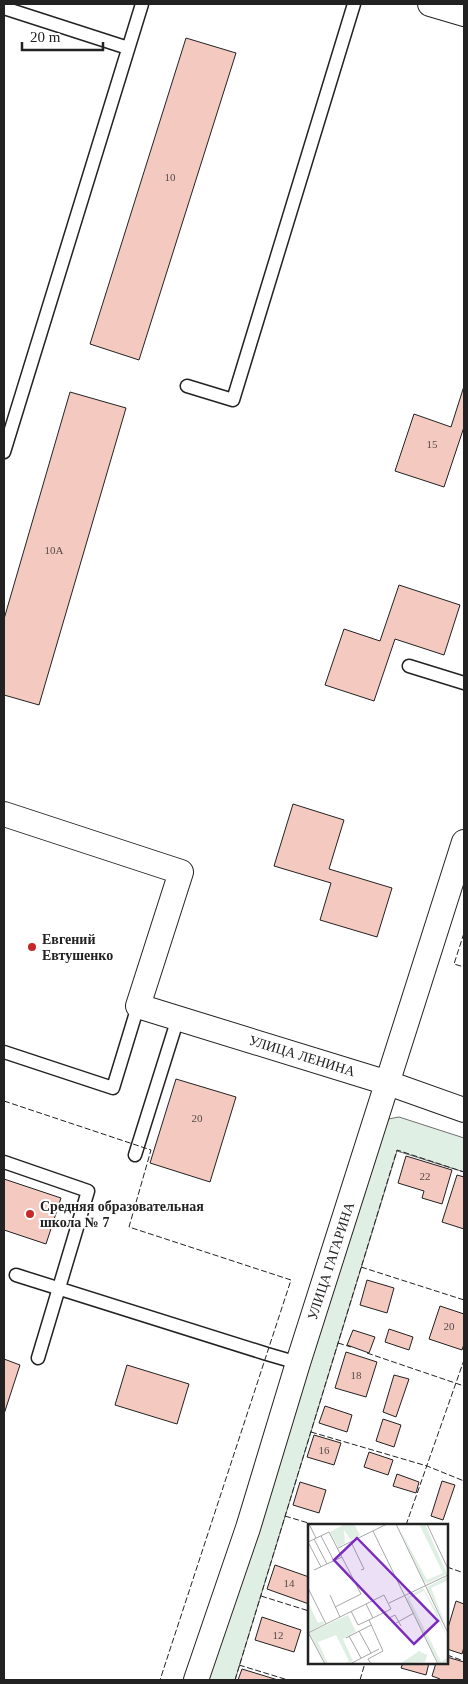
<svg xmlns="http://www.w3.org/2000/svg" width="468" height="1684" font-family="Georgia,serif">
	<rect width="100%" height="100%" fill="#fff"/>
	<path fill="#e0efe3" stroke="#6f6f6f" d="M399 1117 464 1138V1172L397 1151 235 1680H199L383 1120Z"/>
	<path fill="#f3c9c0" stroke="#222" d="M186 38 236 53 139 360 90 344Z
		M464 386V427L444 487 395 471 414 414 451 427Z
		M70 392 126 408 39 705 4 695V619Z
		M399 585 460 605 444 655 395 639 374 701 325 685 344 629 380 641Z
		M293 804 344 820 329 869 392 888 377 937 320 920 331 883 274 866Z
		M176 1079 236 1097 210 1182 150 1163Z
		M406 1156 452 1170 442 1204 422 1198 424 1191 398 1183Z
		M457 1175 464 1177V1229L442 1222Z
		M4 1179 61 1198 46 1244 4 1230Z
		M367 1280 394 1288 387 1313 360 1305Z
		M440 1306 464 1314V1344L462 1350 429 1339Z
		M389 1329 413 1337 409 1350 385 1342Z
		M353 1330 375 1337 369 1353 347 1345Z
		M346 1352 377 1362 366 1397 335 1388Z
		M4 1359 20 1365 4 1414Z
		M127 1365 189 1384 177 1424 115 1405Z
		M394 1375 409 1379 396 1417 383 1412Z
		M325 1406 352 1415 347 1432 319 1423Z
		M383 1419 401 1425 394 1447 376 1441Z
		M314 1435 341 1443 334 1465 307 1457Z
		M369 1452 393 1460 388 1475 364 1467Z
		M397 1474 419 1482 416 1493 393 1486Z
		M442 1481 455 1485 443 1520 431 1516Z
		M300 1482 326 1490 319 1513 293 1505Z
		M275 1565 309 1577V1604L267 1589Z
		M456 1601 464 1604V1647L462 1654 447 1649V1631Z
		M262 1617 301 1630 294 1652 255 1640Z
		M447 1657 464 1662V1680H440V1679L432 1676 436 1663H447Z
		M403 1663H429L426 1675 401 1668Z
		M242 1669 278 1680H238Z"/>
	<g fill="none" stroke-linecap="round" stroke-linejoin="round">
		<defs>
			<path id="service" d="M4 8 128 48
				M187 386 233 400 354 4
				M4 452 142 4
				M409 666 464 683
				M4 1052 113 1088 138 1006
				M135 1155 178 1018
				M4 1162 88 1191 38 1358
				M16 1275 267 1354 298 1363"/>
			<path id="minor" d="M430 4 464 14
				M4 814 181 872 138 1006 388 1083 464 1110
				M196 1680 248 1528 298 1363 464 842"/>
		</defs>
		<use href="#service" stroke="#222" stroke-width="15"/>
		<use href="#minor" stroke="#222" stroke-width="26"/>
		<use href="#service" stroke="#fff" stroke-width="12"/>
		<use href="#minor" stroke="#fff" stroke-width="24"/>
		<path stroke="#222" stroke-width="1" stroke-dasharray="6 2.5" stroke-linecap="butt" d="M464 933 454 964 464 967
			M4 1101 151 1150 129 1227 291 1280 160 1680
			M361 1267 464 1300
			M338 1343 351 1347
			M367 1353 464 1386
			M311 1432 427 1466 464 1481
			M285 1516 315 1525
			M406 1525 464 1360
			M447 1567 464 1573
			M261 1596 309 1611
			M447 1655 464 1661
			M239 1665 288 1680
			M235 1680 397 1150 464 1172
			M360 1680 365 1663"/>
	</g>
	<g fill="#c62828" stroke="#fff" stroke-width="2">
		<circle cx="32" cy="947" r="5"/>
		<circle cx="30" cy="1214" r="5"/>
	</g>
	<g text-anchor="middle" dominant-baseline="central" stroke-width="4" stroke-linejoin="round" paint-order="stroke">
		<g font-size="11" fill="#564c4a">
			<text x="170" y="177">10</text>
			<text x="432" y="444">15</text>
			<text x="54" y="550">10А</text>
			<text x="197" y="1118">20</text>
			<text x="425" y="1176">22</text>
			<text x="449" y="1326">20</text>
			<text x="356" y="1375">18</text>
			<text x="324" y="1450">16</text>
			<text x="289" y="1583">14</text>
			<text x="278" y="1635">12</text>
		</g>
		<g font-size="14" font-weight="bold" fill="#222" stroke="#fff" text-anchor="start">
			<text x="42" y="939">Евгений<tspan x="42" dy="16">Евтушенко</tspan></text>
			<text x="40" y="1206">Средняя образовательная<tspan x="40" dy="16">школа № 7</tspan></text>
		</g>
		<g font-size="14" fill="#222" stroke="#fff">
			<text transform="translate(302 1056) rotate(17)">УЛИЦА ЛЕНИНА</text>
			<text transform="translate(331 1261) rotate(-72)">УЛИЦА ГАГАРИНА</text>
		</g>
	</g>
	<g transform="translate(308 1524)">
		<rect width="140" height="140" fill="#fff"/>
		<path d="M37 0H46L52 11 43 16 36 6 37 19 30 23 22 8ZM89 0 119 56 135 49 111 0H117L139 50 120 59 116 58ZM140 52V60L138 57 123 64 140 107 119 63ZM115 64 129 88 140 115 116 67 101 74 133 138 140 133V138L135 140H131L98 74ZM0 78 10 99 15 97 16 100 1 108ZM40 91 48 108 35 115 45 137 37 140 41 137 28 111 10 118 20 140H18L1 109ZM111 127 119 131 117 138 92 140Z" fill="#e0efe3"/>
		<path fill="none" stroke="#a7a7a7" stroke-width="1" d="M1 0 8 14M88 0 140 109M119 0 140 45M65 7 130 140M13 12 26 37M6 15 19 40M0 18 21 8 53 70 27 83M0 18 13 43M43 18 56 45 53 46M30 24 79 0M6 46 34 33M0 64 18 100M22 71 32 93M81 79 140 51M43 87 50 101 65 94 58 80M81 94 87 91 93 102M61 96 75 127 60 135 63 140M88 99 106 89M51 107 63 129M0 108 17 140M0 109 76 71 83 85 65 94M41 112 53 134M38 114 63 101M42 140 71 125"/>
		<path fill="#7b2cbf" fill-opacity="0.15" stroke="#7b2cbf" stroke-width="2.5" d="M49 14 130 97 106 120 26 36Z"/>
		<rect width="140" height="140" fill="none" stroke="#222" stroke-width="2.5"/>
	</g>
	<rect width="468" height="1684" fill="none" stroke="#222222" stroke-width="10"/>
	<path d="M22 42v8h81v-8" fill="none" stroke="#222222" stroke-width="2.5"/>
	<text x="30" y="42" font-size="15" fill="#222222" stroke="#ffffff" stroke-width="4" paint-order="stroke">20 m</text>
</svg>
